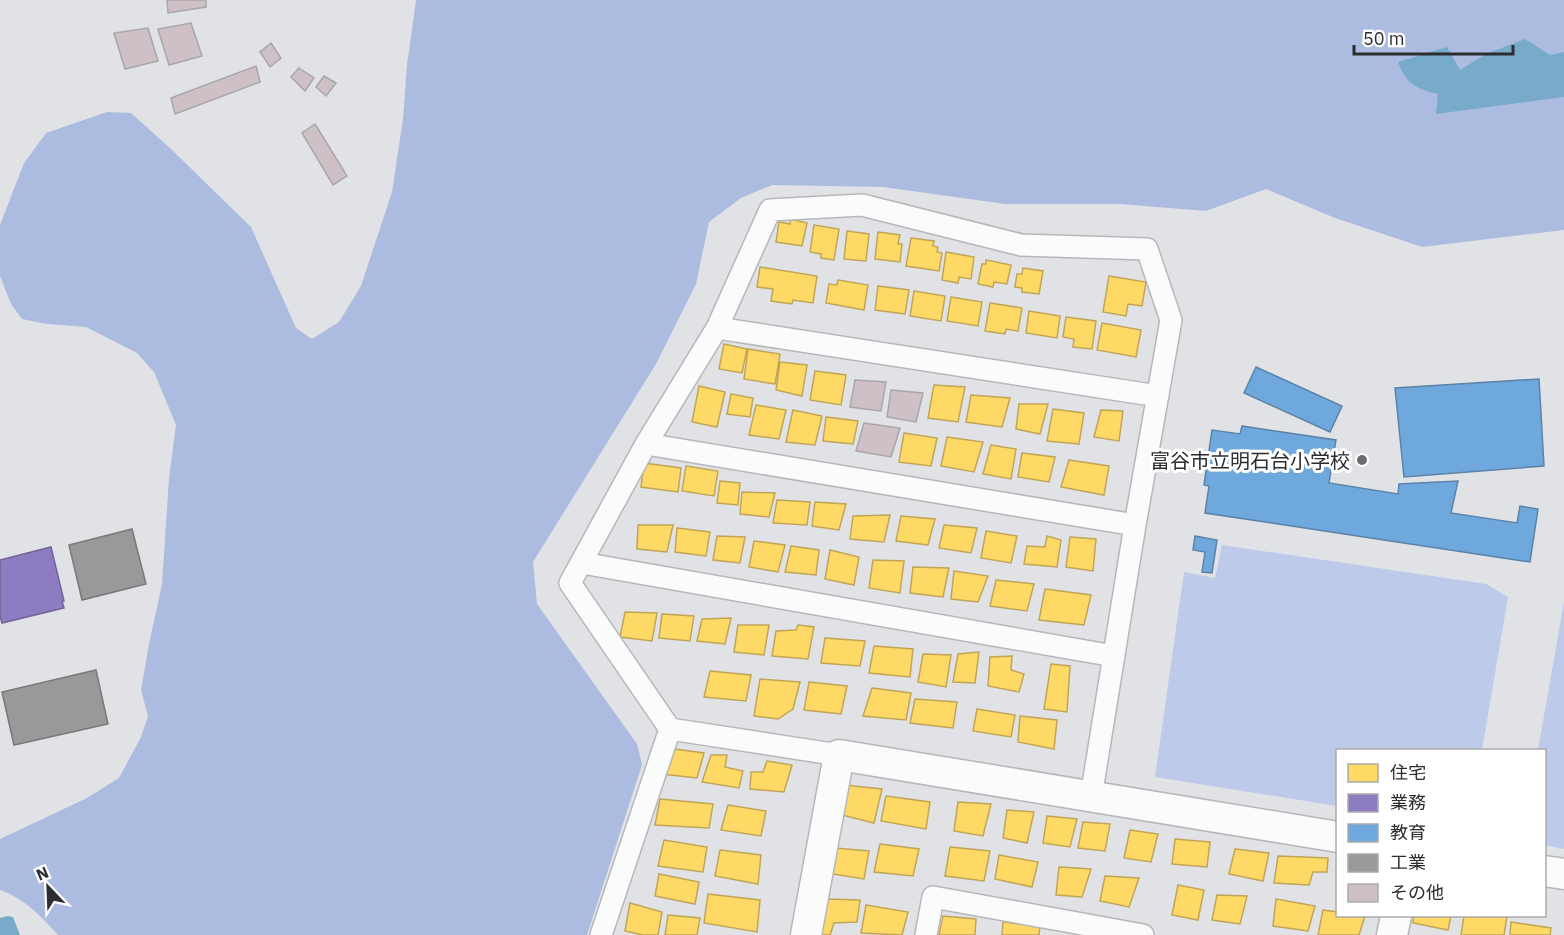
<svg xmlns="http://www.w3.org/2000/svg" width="1564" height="935" font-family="'IBM Plex Sans','Noto Sans JP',sans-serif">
	<rect width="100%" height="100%" fill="#e0e2e6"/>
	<path fill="#bdcaea" d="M1222 545 1486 584 1508 597 1482 750H1338L1337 806 1155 777 1184 572 1215 578Z
		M1564 602V849L1545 845 1544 750H1538Z"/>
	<path fill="#acbce0" d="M416 0H1564V230L1422 247 1335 218 1266 189 1206 211 1120 204H1005L883 187 772 185 741 198 709 222 696 284 656 364 533 562 537 604 637 744 642 765 587 935H58C41 916 24 898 0 890V839L87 798 119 778 141 737 148 716 141 690 149 644 162 584 169 478 176 425 154 372 137 353 86 327 47 324 22 319 11 304 0 276V225L24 163 46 133 107 112 131 113 171 149 251 227 296 328 312 339 339 322 361 286 392 192 403 119 407 65Z"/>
	<path fill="#78aaca" d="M1525 39 1550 55 1564 52V97L1436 114 1438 94C1415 89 1406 83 1398 62L1447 47 1460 70 1486 54Z
		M8 916 13 917 20 935H0V918Z"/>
	<path fill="#ffd966" stroke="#c0a556" stroke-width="1.5" d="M790 219 807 223 802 246 776 242 779 222 790 224Z
		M814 225 839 229 834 260 821 258V254L810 252Z
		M847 231 869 234 866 261 844 259Z
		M878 232 900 235 898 244H902L900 262 875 259Z
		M911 238 934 241 933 246 938 247 937 252 942 253 939 271 906 266Z
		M946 252 974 257 971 279 959 277 958 283 942 280Z
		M986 260 1011 265 1007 284 994 282 993 287 978 284 982 264H986Z
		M760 267 817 276 813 303 793 300 792 304 771 301 773 289 757 287Z
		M1023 268 1043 271 1039 294 1022 292V288L1015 287 1017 274H1022Z
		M1109 276 1146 282 1142 306 1128 304 1126 316 1103 312Z
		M838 280 868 285 864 310 826 303 829 284 837 285Z
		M878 286 909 290 905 314 875 310Z
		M914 291 945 296 941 321 910 316Z
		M951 297 982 302 978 326 947 321Z
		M990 303 1022 308 1018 331 1006 329 1005 334 985 331Z
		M1029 311 1060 316 1057 338 1026 333Z
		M1066 317 1096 321 1092 349 1073 347 1074 339 1063 337Z
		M1102 323 1141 330 1136 357 1097 350Z
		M724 344 747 349 742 373 719 369Z
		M748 349 780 354 775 384 744 379Z
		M780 362 807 365 802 396 776 390Z
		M815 371 846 375 841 405 810 400Z
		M934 385 965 387 958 422 928 418Z
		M699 386 725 392 717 427 692 422Z
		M731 394 753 398 750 417 727 414Z
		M971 395 1010 398 1002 427 966 422Z
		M1019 404H1048L1040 434 1016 429Z
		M756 405 786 410 779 439 749 435Z
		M1053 409 1084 413 1079 444 1047 441Z
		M793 410 822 416 815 445 786 442Z
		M1101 410 1123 411 1119 441 1094 437Z
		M826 417 858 421 853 444 823 441Z
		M904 433 937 438 931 466 899 462Z
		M947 437 983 442 974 472 941 466Z
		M991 445 1016 449 1011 479 983 474Z
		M1022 453 1055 457 1049 482 1018 477Z
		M1069 460 1109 466 1104 495 1061 487Z
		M644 463 681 468 678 492 641 487Z
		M686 466 718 471 714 496 682 491Z
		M720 481 740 483 738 505 717 503Z
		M742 492 775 493 769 517 740 514Z
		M777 500 810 502 807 525 773 523Z
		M815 502 846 504 839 530 812 526Z
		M890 515 884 542 850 539 853 516Z
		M901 516 935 519 928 545 896 541Z
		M638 525H673L667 552 637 549Z
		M944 525 977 528 971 553 939 548Z
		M677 528 710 532 706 556 675 552Z
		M986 531 1017 536 1011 563 981 558Z
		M717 536 745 537 740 563 713 560Z
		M1047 536 1061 540 1057 567 1024 564 1027 546 1045 547Z
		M1070 537 1096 539 1093 571 1066 567Z
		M754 541 785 545 778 572 749 567Z
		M791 546 819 550 816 575 785 572Z
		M830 550 859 557 854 585 825 579Z
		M873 560 904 561 900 593 869 588Z
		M913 567 949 568 943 597 910 593Z
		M954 571 988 576 978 602 951 599Z
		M996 580 1034 584 1027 611 990 606Z
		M1045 589 1091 595 1084 625 1039 620Z
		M625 612 657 613 652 641 620 637Z
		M662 614 694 616 690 641 659 638Z
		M731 618 725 644 697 641 702 619Z
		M738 625H769L764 655 734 652Z
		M798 625 814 627 808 659 772 656 776 631 796 630Z
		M825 638 865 641 860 666 821 663Z
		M874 646 913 649 910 677 869 673Z
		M979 652 975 683 953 682 958 654Z
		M923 654 951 655 946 687 918 682Z
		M1012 656 1011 670 1024 674 1019 692 988 686 990 657Z
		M1051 664 1070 666 1067 712 1044 709Z
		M710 671 751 675 746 701 704 697Z
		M760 679 800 682 793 709 778 719 754 716Z
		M809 682 847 686 841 714 804 710Z
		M872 688 911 693 906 720 863 716Z
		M915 699 957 702 953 728 910 723Z
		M977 709 1015 715 1011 737 973 731Z
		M1020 716 1057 720 1054 749 1018 742Z
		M667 748 704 753 697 778 662 774Z
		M711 755H727L725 767 743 771 739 788 702 782Z
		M767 761 792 765 784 792 750 789 751 772H763Z
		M844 785 882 789 874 823 838 814Z
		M886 796 930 802 926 829 881 821Z
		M660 799 713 804 709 828 655 825Z
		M958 802 991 804 983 836 954 831Z
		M728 805 766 811 761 836 721 830Z
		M1007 810 1034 812 1027 843 1003 838Z
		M1047 816 1077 819 1070 847 1043 843Z
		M1083 822 1110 824 1105 851 1078 848Z
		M1130 830 1158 834 1151 862 1124 858Z
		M1175 839 1210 842 1207 867 1172 864Z
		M664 840 707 847 703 872 658 866Z
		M880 844 919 849 913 876 874 872Z
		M950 847 990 851 984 881 945 876Z
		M835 848 869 851 864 879 826 873Z
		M1235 849 1269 853 1263 881 1229 874Z
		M720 850 761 855 758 884 715 876Z
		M999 855 1038 862 1032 887 995 879Z
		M1278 856 1328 858 1327 872H1313L1309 885 1274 883Z
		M1059 867 1091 869 1082 897 1056 895Z
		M659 874 699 882 695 904 655 896Z
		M1105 876 1139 878 1129 907 1100 901Z
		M1178 885 1204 890 1198 920 1172 915Z
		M708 894 760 900 757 932 704 923Z
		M1217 895 1247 896 1240 924 1212 920Z
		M824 899 860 900 857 922 834 923 830 935H818Z
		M1276 899 1315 906 1308 931 1273 926Z
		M630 903 662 912 658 935H643L625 931Z
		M866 905 908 912 902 935 861 933Z
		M1323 910 1338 912V916H1365L1359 935H1318Z
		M668 915 700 918 697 935H665Z
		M943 916 976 919 975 935H939Z
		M1414 916H1451L1448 930 1413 923Z
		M1464 916H1507L1504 935H1461Z
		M1003 922 1040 926 1039 935H1002Z
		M1511 922 1551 928 1550 935H1510Z"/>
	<path fill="#8e7cc3" stroke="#716497" stroke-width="1.5" d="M51 547 64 601H62L64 608 2 623 0 616V560Z"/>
	<path fill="#6fa8dc" stroke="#5b83a8" stroke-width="1.5" d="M1256 367 1342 406 1330 432 1244 393Z
		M1539 379 1544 466 1404 477 1395 388Z
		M1242 426 1336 440 1329 483 1398 494 1399 484 1458 481 1451 513 1517 523 1520 506 1538 509 1530 562 1205 513 1209 486 1204 485 1212 430 1240 434Z
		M1195 536 1217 540 1212 573 1202 572 1205 552 1193 550Z"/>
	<path fill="#999" stroke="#78797a" stroke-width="1.5" d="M132 529 146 584 82 600 69 545Z
		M96 670 108 724 14 745 2 692Z"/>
	<path fill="#cec0c6" stroke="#a7a7a8" stroke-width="1.5" d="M167 0H206V7L168 13Z
		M191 23 202 56 169 65 158 29Z
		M148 28 158 61 125 69 114 33Z
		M271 43 281 58 270 67 260 52Z
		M256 66 260 82 175 114 171 98Z
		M299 68 314 78 305 91 291 77Z
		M324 76 336 83 326 96 316 87Z
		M315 124 347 176 333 185 302 133Z
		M855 380 886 382 881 411 850 407Z
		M891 390 923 393 916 422 887 417Z
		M864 423 900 428 891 457 856 451Z"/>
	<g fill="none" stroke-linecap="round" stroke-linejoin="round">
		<defs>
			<path id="street" d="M717 328 1158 396
				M646 444 1135 525
				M582 563 1114 656
				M839 755 670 729 570 583 646 444 717 328 770 210 862 205 1021 245 1147 249 1171 320 1135 525 1091 797
				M601 935 670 729
				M926 935 933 897 1143 935"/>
			<path id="secondary" d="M1544 871 1564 874
				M806 935 839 755 1338 837
				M1392 935 1396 916"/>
		</defs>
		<use href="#street" stroke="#b5b7b9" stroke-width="24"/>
		<use href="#secondary" stroke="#b5b7b9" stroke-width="33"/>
		<use href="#street" stroke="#fafbfb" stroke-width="21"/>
		<use href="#secondary" stroke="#fafbfb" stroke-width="30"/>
	</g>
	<circle fill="#6b6c70" stroke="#fff" stroke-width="2" cx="1362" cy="460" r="6"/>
	<g text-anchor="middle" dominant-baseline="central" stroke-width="6" stroke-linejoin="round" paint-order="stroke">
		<g font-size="20" fill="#2c2d30" stroke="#fff" text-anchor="end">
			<text x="1350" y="460">富谷市立明石台小学校</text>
		</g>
	</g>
	<rect x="1336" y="749" width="210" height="168" fill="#ffffff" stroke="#ababac" stroke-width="1.5"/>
	<rect x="1348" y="764" width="30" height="18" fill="#ffd966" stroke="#ababac" stroke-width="1.5"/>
	<text x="1390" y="779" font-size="18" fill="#2c2d30">住宅</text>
	<rect x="1348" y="794" width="30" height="18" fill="#8e7cc3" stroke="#ababac" stroke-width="1.5"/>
	<text x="1390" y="809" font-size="18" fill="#2c2d30">業務</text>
	<rect x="1348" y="824" width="30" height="18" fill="#6fa8dc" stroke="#ababac" stroke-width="1.5"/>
	<text x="1390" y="839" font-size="18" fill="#2c2d30">教育</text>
	<rect x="1348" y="854" width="30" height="18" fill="#999999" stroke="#ababac" stroke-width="1.5"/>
	<text x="1390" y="869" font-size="18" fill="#2c2d30">工業</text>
	<rect x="1348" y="884" width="30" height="18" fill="#cec0c6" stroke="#ababac" stroke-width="1.5"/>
	<text x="1390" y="899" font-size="18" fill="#2c2d30">その他</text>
	<g transform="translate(48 887) rotate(337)" stroke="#ffffff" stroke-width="4.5" paint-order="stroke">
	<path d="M0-4.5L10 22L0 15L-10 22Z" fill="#2c2d30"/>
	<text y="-9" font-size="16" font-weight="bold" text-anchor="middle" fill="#2c2d30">N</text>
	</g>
	<path d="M1354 45v9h159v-9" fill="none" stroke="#2c2d30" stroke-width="3"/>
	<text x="1363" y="45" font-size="18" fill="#2c2d30" stroke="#ffffff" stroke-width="4.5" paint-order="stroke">50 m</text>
</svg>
